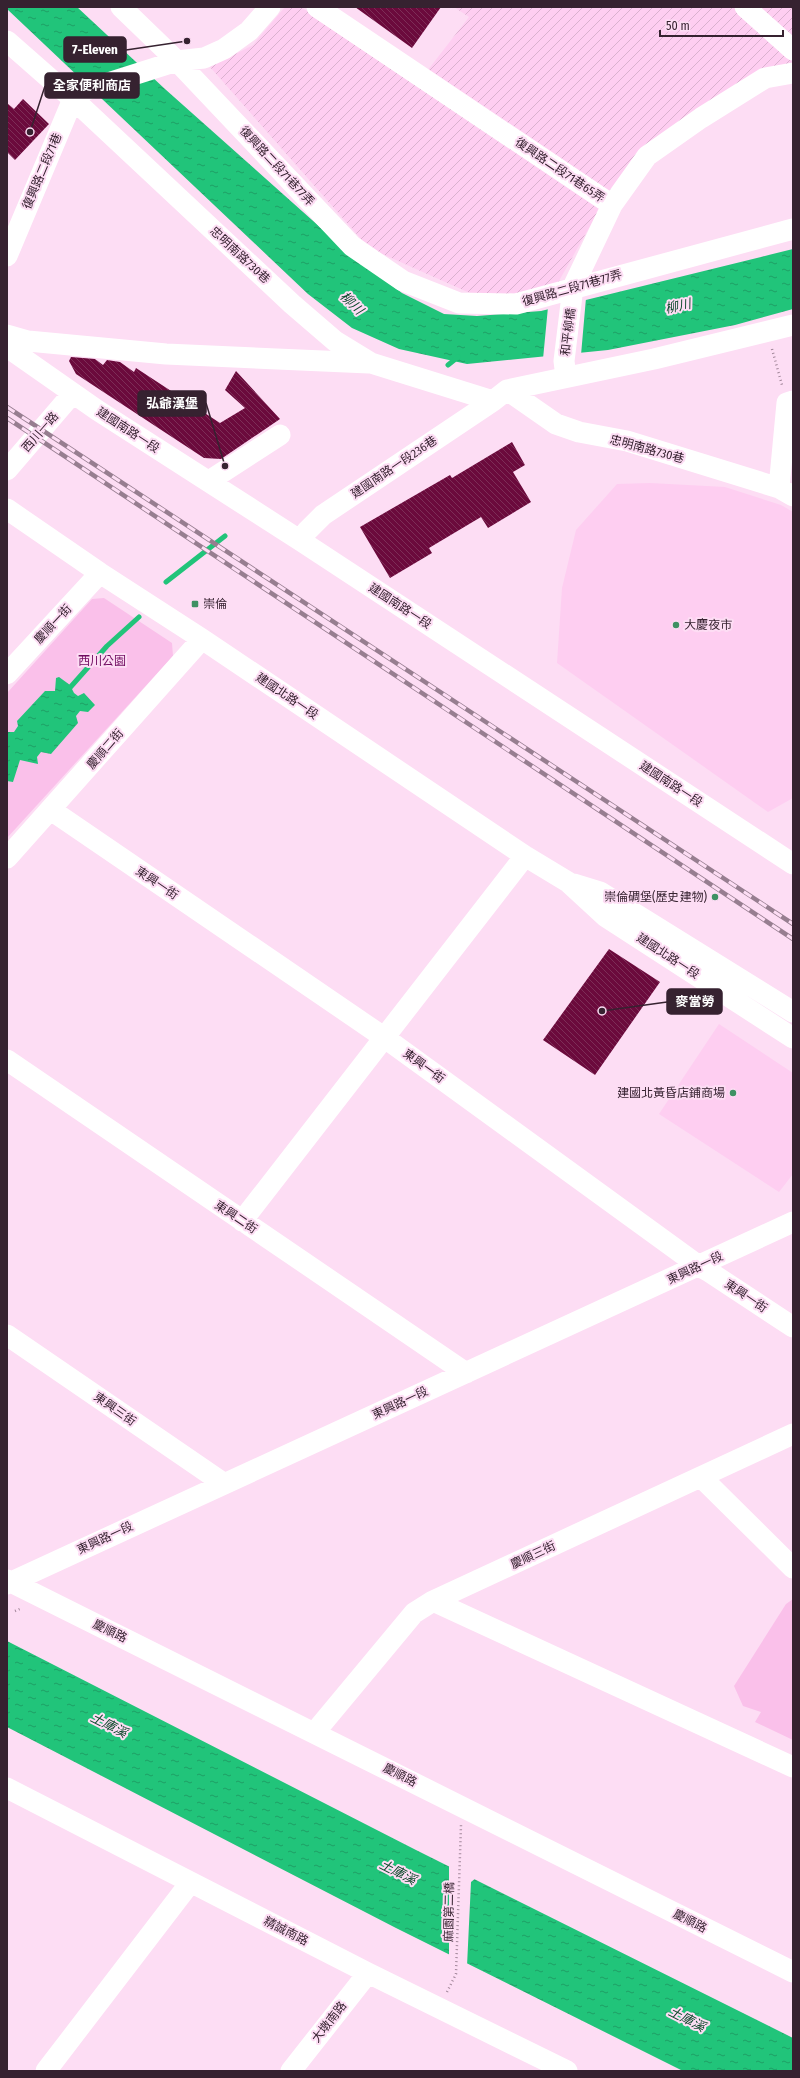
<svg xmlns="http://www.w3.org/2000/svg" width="800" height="2078" font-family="'Fira Sans Condensed','Noto Sans TC',sans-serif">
	<defs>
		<pattern id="industrial-furrows" width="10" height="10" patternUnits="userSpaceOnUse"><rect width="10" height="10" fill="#fecef1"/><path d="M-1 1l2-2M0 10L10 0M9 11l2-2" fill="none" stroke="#dab1cf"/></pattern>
		<pattern id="water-ripples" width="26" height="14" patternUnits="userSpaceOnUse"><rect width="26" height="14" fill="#21c47a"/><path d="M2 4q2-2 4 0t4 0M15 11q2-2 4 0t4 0" fill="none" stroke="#1e9f64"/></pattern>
		<pattern id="building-back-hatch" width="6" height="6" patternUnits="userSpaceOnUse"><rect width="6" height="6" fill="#6b0a3c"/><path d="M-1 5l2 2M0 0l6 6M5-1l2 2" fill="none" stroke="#7d2e57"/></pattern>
	</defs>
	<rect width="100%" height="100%" fill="#fdddf4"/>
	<path fill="#fecef1" d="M650 483 725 487 781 505 793 512V798L768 812 557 663 562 588 576 530 617 484Z
		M719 1024 793 1073V1174L779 1192 659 1114Z"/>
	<path fill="url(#industrial-furrows)" d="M285 7H301L417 84 469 17 454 7H793V72L686 126 603 203 555 288 481 298 369 248 210 67 253 45Z"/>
	<path fill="#fac0ea" d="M104 598 172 643 173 656 7 838V693L92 599Z
		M793 1599V1740L755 1722 761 1712 743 1706 734 1686 786 1604Z"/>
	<path fill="url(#water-ripples)" d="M7 7H77L165 89 349 253 402 293 444 314 477 316 541 311 793 249V309L735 325 608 350 467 364 399 349 352 328 308 294 7 9Z
		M59 677 70 685 74 693 78 696 84 693 95 705 88 712 80 711 76 716 78 723 51 754 41 752 37 757 38 764 20 760 13 782 7 781V732H14L18 726 17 721 45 691H55L56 678Z
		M7 1641 416 1850 793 2038V2071H683L396 1928 7 1727Z"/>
	<path fill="#fdddf4" d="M586 298 581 355 543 359 548 307Z
		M449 1864 476 1878 471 1882 467 1966 449 1957Z"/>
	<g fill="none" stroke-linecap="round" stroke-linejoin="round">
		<path stroke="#21c47a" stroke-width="5" d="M448 365 458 357
			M166 582 225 536
			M67 691 107 646 139 617"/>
	</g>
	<path fill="url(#building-back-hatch)" d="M355 7H441L412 48Z
		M23 99 49 124 15 160 7 152V103L14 109Z
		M71 357 95 359 103 365 107 360 120 362 134 372 136 368 220 423 245 408 225 390 236 371 280 419 221 459 204 458 76 374 69 361Z
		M512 442 525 465 513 472 531 502 488 528 481 517 429 548 432 553 390 578 360 527 450 475 452 478Z
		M609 949 660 982 595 1075 543 1040Z"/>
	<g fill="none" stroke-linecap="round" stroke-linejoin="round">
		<path stroke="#a3889b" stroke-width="2.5" stroke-dasharray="1 3" stroke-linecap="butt" d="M772 349 782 385
			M15 1611 22 1608
			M447 1992 456 1974 461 1825"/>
		<path stroke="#fff" stroke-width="21" d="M121 7 177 61 352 246 403 281 459 303 516 304 793 229
			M317 7 612 205 647 156 701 118 765 78 793 73
			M745 7 793 50
			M7 41 73 99 292 304 335 341 371 363 493 401 507 390 654 359 793 325
			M7 256 73 99 83 91 177 61 204 58 224 49 249 31 270 7
			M7 335 28 341 166 354 369 363
			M7 347 97 410 301 541 793 864
			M566 377 564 361 573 287 612 205
			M507 390 556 424 579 432 627 441 779 488 793 496
			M7 470 73 393
			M209 481 280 435
			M779 488 787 403 793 401
			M7 509 100 573 202 639 525 856 568 882 606 917 793 1038
			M301 541 307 531 323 515 493 401
			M7 674 100 573
			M51 810 385 1038 699 1266 708 1271 793 1327
			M7 858 202 639
			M574 884 600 892 793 1012
			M7 1060 466 1373
			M242 1221 525 856
			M7 1335 223 1483
			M701 1477 793 1568
			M7 1580 793 1972
			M7 1584 793 1222
			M433 1601 793 1767
			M315 1732 414 1613 433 1601 793 1434
			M7 1788 368 1973 567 2071
			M46 2071 190 1883
			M291 2071 368 1973"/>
		<defs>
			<path id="rail" d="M7 407 793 924
				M7 418 793 939"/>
		</defs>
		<use href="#rail" stroke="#977e90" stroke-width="4.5"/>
		<use href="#rail" stroke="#fdddf4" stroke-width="3" stroke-dasharray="9" stroke-linecap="butt"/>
	</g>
	<g fill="#3e9163" stroke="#fdddf4" stroke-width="1.5">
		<rect x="191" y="600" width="8" height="8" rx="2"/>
		<circle cx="676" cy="625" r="4"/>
		<circle cx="715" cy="897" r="4"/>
		<circle cx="733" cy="1093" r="4"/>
	</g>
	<g text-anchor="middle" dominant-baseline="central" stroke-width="4" stroke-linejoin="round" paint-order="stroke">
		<g font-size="12" fill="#362230" stroke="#fdddf4">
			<text transform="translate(277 166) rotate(47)">復興路二段71巷77弄</text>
			<text transform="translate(560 170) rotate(34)">復興路二段71巷65弄</text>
			<text transform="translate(42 171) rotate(-67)">復興路二段71巷</text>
			<text transform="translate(240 255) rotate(43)">忠明南路730巷</text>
			<text transform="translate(572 288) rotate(-16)">復興路二段71巷77弄</text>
			<text transform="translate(568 332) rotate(-83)">和平柳橋</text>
			<text transform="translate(128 430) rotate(33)">建國南路一段</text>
			<text transform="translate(40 432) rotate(-49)">西川一路</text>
			<text transform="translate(647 449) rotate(15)">忠明南路730巷</text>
			<text transform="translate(394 467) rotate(-34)">建國南路一段236巷</text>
			<text transform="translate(400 606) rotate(33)">建國南路一段</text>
			<text transform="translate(53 624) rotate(-47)">慶順一街</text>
			<text transform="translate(287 696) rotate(34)">建國北路一段</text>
			<text transform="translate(105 749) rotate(-49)">慶順二街</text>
			<text transform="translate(671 784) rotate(33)">建國南路一段</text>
			<text transform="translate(157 883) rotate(34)">東興一街</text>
			<text transform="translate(668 956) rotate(33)">建國北路一段</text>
			<text transform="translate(424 1066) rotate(36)">東興一街</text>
			<text transform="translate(236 1217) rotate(34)">東興二街</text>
			<text transform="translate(695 1268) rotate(-25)">東興路一段</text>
			<text transform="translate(746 1296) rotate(34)">東興一街</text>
			<text transform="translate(400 1403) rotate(-25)">東興路一段</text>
			<text transform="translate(115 1409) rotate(35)">東興三街</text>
			<text transform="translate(105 1538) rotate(-25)">東興路一段</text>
			<text transform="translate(533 1555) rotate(-25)">慶順三街</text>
			<text transform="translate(110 1631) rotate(26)">慶順路</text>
			<text transform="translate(400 1775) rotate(27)">慶順路</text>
			<text transform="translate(449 1912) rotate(-89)">麻園第二橋</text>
			<text transform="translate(690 1921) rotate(27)">慶順路</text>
			<text transform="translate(286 1931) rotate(27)">精誠南路</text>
			<text transform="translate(329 2022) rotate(-52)">大墩南路</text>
		</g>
		<g font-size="12" fill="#362230" stroke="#fdddf4" text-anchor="start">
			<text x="203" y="604">崇倫</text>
			<text x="684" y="625">大慶夜市</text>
			<text x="707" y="897" text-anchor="end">崇倫碉堡(歷史建物)</text>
			<text x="725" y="1093" text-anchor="end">建國北黃昏店鋪商場</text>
		</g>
		<g font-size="12" fill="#700b60" stroke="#fdddf4">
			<text x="102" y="661">西川公園</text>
		</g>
		<g font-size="13" font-style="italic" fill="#0c492b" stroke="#fdddf4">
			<text transform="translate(352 303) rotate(44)">柳川</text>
			<text transform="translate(678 306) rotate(-13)">柳川</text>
			<text transform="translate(109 1725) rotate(27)">土庫溪</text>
			<text transform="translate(398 1872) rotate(27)">土庫溪</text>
			<text transform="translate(687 2019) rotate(27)">土庫溪</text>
		</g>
	</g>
	<path fill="none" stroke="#362230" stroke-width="1.5" d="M187 41L126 50M30 132L45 86M225 466L206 403M602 1011L667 1002"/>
	<g fill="#362230" stroke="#fdddf4" stroke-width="1.5">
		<circle cx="187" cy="41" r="4"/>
		<circle cx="30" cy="132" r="4"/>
		<circle cx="225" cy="466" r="4"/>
		<circle cx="602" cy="1011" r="4"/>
	</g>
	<g fill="#362230" stroke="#362230" stroke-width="1.5">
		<rect x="64" y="37" width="62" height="25" rx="4"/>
		<rect x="45" y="73" width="94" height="25" rx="4"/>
		<rect x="138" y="391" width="68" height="25" rx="4"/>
		<rect x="667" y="989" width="55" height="25" rx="4"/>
	</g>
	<g font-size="13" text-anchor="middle" font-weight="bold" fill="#fff">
		<text x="95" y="54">7-Eleven</text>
		<text x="92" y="90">全家便利商店</text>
		<text x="172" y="408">弘爺漢堡</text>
		<text x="695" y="1006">麥當勞</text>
	</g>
	<rect width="800" height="2078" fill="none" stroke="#362230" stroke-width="16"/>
	<path d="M660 30v6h123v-6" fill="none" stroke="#362230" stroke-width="2"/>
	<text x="666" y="30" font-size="12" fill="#362230" stroke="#fdddf4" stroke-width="3" paint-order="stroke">50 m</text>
</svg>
